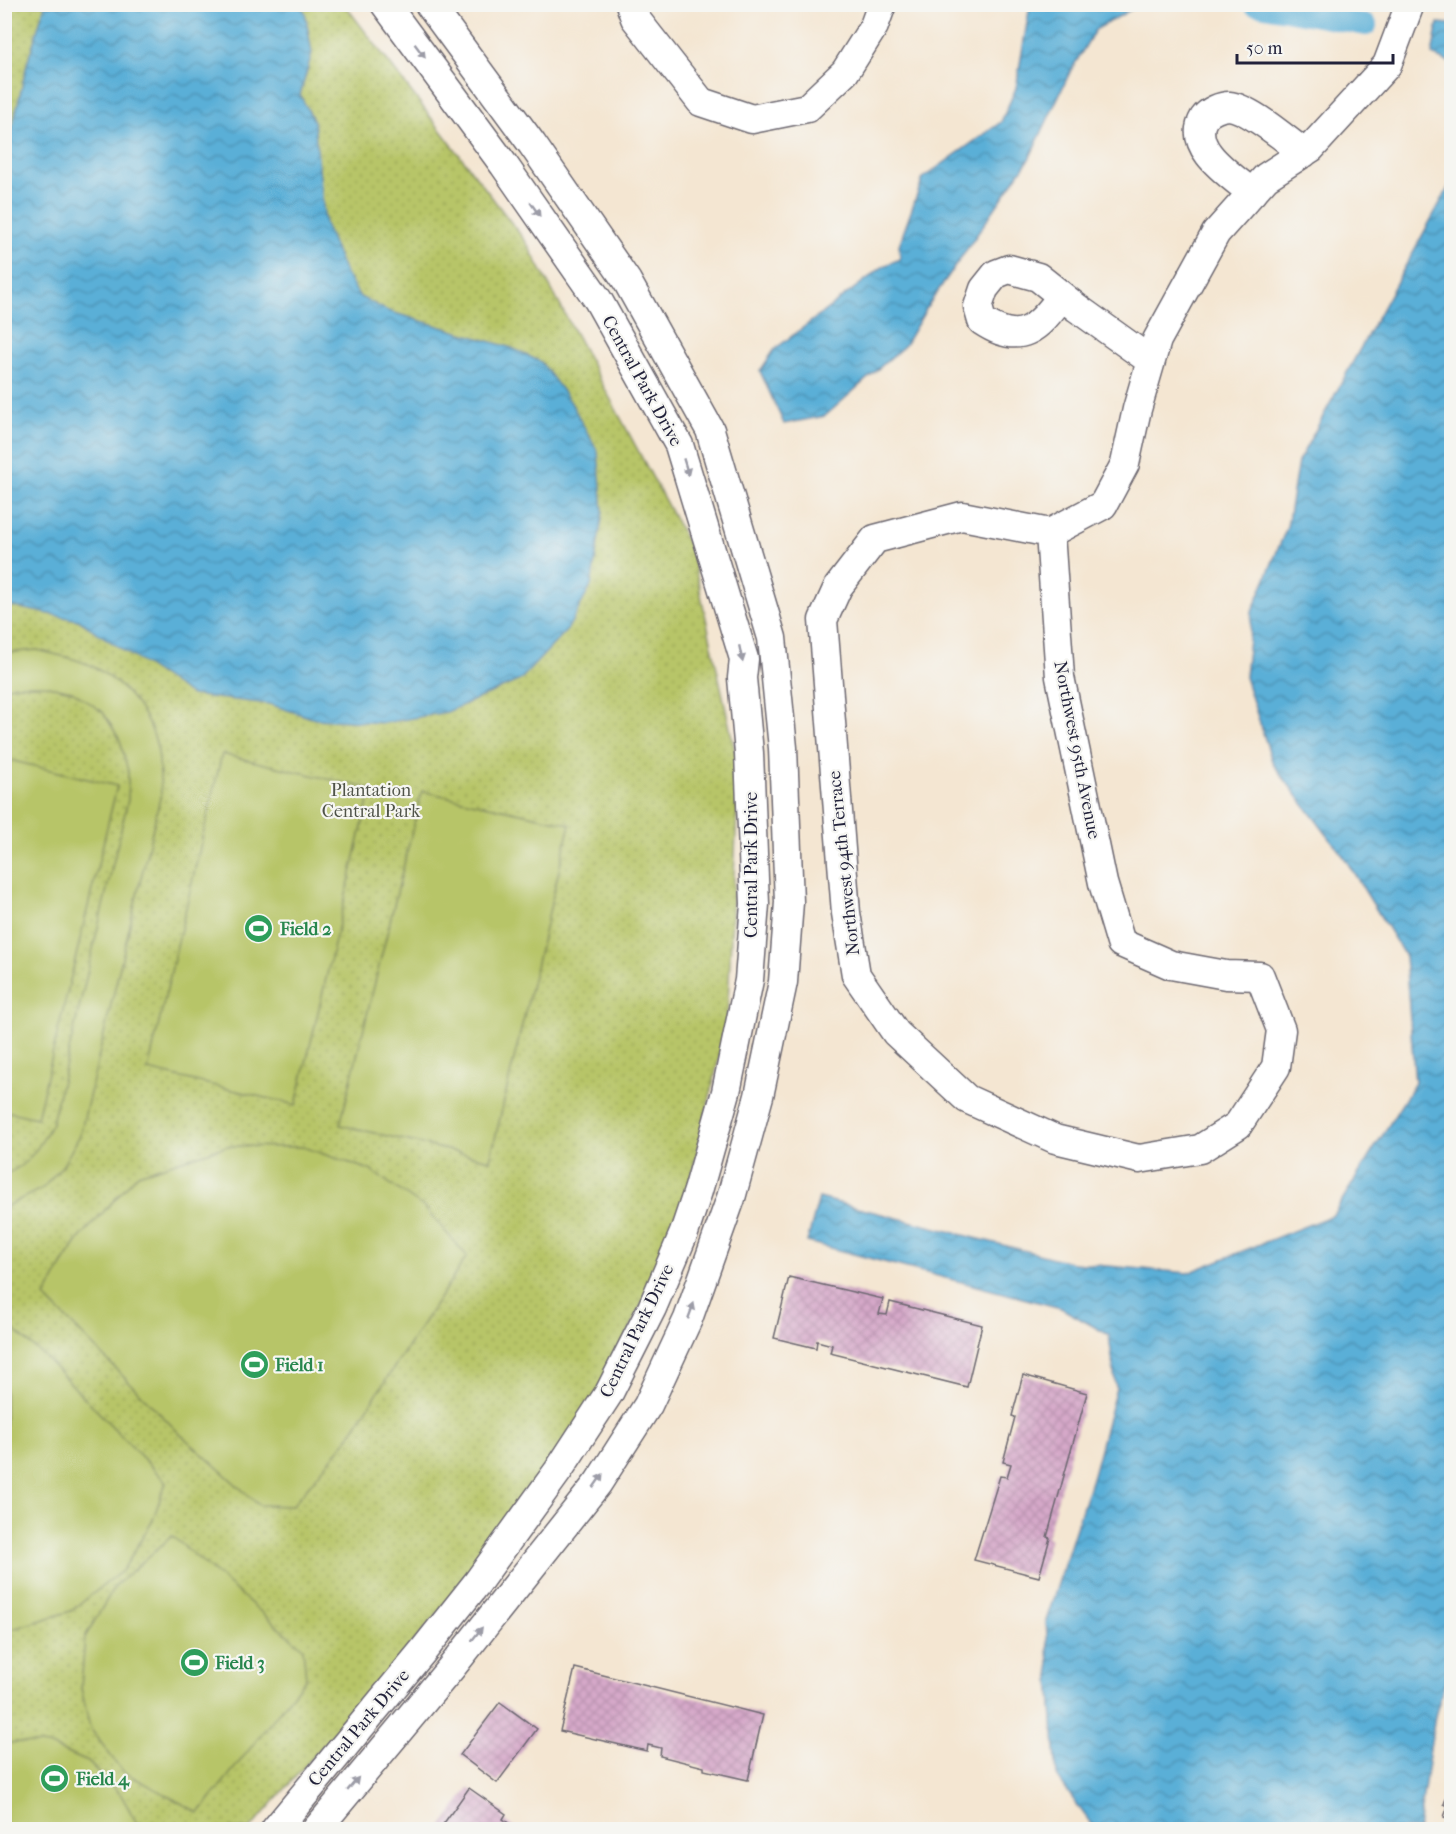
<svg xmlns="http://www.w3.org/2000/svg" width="1456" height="1834" font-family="'IM FELL French Canon',serif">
	<defs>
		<pattern id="park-dots" width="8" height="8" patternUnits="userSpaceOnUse" patternTransform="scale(1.5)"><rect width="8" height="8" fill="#b7c567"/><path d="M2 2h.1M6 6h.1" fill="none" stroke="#9da95a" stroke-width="1.8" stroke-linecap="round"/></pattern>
		<pattern id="water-waves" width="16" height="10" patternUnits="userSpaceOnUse" patternTransform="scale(1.5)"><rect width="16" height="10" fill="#5aafd7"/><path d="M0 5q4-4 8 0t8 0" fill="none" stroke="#4a8eb0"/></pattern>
		<pattern id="building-cross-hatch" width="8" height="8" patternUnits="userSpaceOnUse" patternTransform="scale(1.5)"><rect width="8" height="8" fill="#d6a9c9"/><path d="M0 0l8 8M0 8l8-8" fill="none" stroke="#b791ae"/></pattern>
	</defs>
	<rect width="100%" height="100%" fill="#f6f6f2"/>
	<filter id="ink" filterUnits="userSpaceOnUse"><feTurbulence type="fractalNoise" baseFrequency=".0167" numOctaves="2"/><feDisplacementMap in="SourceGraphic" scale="12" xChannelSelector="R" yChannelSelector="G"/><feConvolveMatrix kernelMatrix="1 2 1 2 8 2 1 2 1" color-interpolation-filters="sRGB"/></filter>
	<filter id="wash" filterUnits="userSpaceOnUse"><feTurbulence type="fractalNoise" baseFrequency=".008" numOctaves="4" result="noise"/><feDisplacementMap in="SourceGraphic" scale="24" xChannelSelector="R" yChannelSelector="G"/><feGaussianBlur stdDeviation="1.35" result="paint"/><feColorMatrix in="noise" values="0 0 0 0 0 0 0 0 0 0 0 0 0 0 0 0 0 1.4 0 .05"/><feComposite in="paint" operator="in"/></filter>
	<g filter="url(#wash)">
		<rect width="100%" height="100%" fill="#f4e6d2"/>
		<path fill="url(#park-dots)" stroke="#6c7451" stroke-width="1.5" d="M5 5H345L526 242 691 549 739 770 727 1023 682 1218 601 1391 436 1616 250 1829 5 1830Z"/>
		<path fill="#b7c567" stroke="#6c7451" stroke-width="1.5" d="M37 650C57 655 81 659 99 670 127 687 153 719 158 752 160 765 160 780 161 794L80 1135 63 1165 43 1188 5 1207V1174C29 1166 41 1144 52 1123L128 800V771L120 740 103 712 72 691 44 685H15L5 688V653Z
			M222 754 371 789 296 1105 148 1070Z
			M5 759 117 786 37 1118 5 1111Z
			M422 791 570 824 490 1160 340 1125Z
			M227 1146 303 1147 370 1170 425 1208 467 1256 346 1441 292 1506 259 1505 179 1433 45 1297 61 1267 79 1239 138 1174Z
			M5 1322 46 1358 166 1482 152 1522 123 1570 71 1611 16 1628 5 1629Z
			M172 1536 303 1648 306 1678 199 1813 122 1771 90 1728 81 1688 85 1637 115 1586Z
			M16 1742 48 1745 88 1762 121 1795 140 1829H5V1744Z"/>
		<path fill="url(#water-waves)" stroke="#3e6889" stroke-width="1.5" d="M45 5H300L305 12 312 53 300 95 314 121 325 224 345 273 360 297 388 311 512 348 541 362 570 401 598 452 603 512 591 586 567 630 520 680 447 712 384 723 315 719 269 704 191 695 78 620 5 605V160L27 64Z
			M1030 5H1139L1095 30 1070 72 1029 159 929 304 905 345 825 416 784 424 760 371 775 349 884 266 900 259 899 245 923 178 1001 122 1016 88Z
			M1438 23 1451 24V63L1432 55Z
			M1451 183 1452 1659 1435 1716 1418 1829H1095L1057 1777 1046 1621 1093 1475 1116 1388 1109 1335 1061 1308 807 1242 819 1198 1073 1263 1188 1273 1333 1215 1415 1083 1405 956 1344 857 1273 764 1245 677 1252 612 1287 527 1298 462Z"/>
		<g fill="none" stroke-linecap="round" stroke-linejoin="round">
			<path stroke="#5aafd7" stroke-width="22" d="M1254 4 1366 25"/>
		</g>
		<g id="blocks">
			<path fill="url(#building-cross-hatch)" d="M789 1277 883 1299 879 1314 887 1315 890 1302 982 1325 967 1387 830 1353 832 1345 817 1341 816 1348 774 1338Z
				M1023 1375 1087 1393 1047 1537 1050 1538 1039 1577 974 1560 1000 1476 1007 1477 1011 1464 1003 1462 1015 1417 1012 1416Z
				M575 1668 763 1715 748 1780 704 1770V1767L660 1756 661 1748 648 1745 647 1751 560 1731Z
				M500 1702 537 1729 497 1783 460 1755Z
				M469 1788 506 1814 503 1819 518 1830H439Z
				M1449 1791 1452 1792V1820L1444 1817 1448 1806 1444 1804Z"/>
		</g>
	</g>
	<g filter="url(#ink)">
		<use href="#blocks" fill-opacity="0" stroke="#6c6770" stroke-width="1.5"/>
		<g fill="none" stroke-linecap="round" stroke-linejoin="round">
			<defs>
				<path id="minor" d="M630 4 635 18 701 102 752 119 807 108 845 72 874 26 882 4
					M1252 193C1232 176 1186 148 1204 118 1209 111 1221 106 1229 106 1250 108 1286 140 1304 153
					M1062 296C1037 329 1021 347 982 321L978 307 984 289 996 274 1009 269 1038 277 1077 308 1151 361
					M1050 533 962 516 875 539 838 587 823 620 846 913 856 975 896 1033 967 1099 1055 1139 1139 1159 1200 1149 1238 1125 1276 1067 1281 1030 1260 976 1226 975 1171 965 1121 943 1103 883 1060 677 1050 533 1103 505 1125 464 1137 409 1157 340 1216 233 1266 177 1311 148 1387 65 1410 4
					M275 1830 423 1651 477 1583 558 1471 609 1393 652 1308 684 1233 698 1191 726 1092 749 980 755 904 749 753 742 678 744 659 679 445 598 300 504 165 385 4
					M316 1830 451 1668 598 1483 648 1405 688 1319 731 1198 759 1096 783 982 789 902 783 748 772 638 710 430 627 281 532 144 429 4"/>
			</defs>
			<use href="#minor" stroke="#6c6770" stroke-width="31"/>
			<use href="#minor" stroke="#fff" stroke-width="28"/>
		</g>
		<defs><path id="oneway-solid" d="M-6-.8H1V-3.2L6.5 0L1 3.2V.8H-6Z" transform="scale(1.5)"/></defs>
		<g fill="#9c9ca7">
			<use href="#oneway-solid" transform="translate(420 51) rotate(53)"/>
			<use href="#oneway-solid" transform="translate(535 209) rotate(55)"/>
			<use href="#oneway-solid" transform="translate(686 467) rotate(73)"/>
			<use href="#oneway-solid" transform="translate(741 654) rotate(78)"/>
			<use href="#oneway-solid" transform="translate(691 1311) rotate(-70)"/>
			<use href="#oneway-solid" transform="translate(598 1481) rotate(-55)"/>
			<use href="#oneway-solid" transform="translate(477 1634) rotate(-52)"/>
			<use href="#oneway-solid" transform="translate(353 1784) rotate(-50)"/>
		</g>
	</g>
	<defs>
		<symbol id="stadium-disc" viewBox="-11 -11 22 22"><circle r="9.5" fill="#2e9e5b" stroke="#f6f6f2"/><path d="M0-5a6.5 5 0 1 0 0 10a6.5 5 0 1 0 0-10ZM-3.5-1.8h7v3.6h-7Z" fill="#fff"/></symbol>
	</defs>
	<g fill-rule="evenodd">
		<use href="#stadium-disc" x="242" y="912" width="33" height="33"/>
		<use href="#stadium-disc" x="238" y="1348" width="33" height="33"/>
		<use href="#stadium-disc" x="178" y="1646" width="33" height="33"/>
		<use href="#stadium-disc" x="38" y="1762" width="33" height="33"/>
	</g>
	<g text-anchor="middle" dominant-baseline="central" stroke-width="4.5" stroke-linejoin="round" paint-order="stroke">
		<g font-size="18" fill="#22223b" stroke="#f6f6f2">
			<text transform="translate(642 381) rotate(61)">Central Park Drive</text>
			<text transform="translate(1077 750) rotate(79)">Northwest 95th Avenue</text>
			<text transform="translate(844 863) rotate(-96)">Northwest 94th Terrace</text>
			<text transform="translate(751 865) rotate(-90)">Central Park Drive</text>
			<text transform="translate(637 1331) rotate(-64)">Central Park Drive</text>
			<text transform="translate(359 1728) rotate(-50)">Central Park Drive</text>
		</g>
		<g font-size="18" fill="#4f5348" stroke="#f6f6f2">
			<text x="371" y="790">Plantation<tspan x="371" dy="21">Central Park</tspan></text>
		</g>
		<g font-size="18" font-weight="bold" fill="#27864d" stroke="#f6f6f2" text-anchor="start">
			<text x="280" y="929">Field 2</text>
			<text x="275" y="1365">Field 1</text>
			<text x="215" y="1663">Field 3</text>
			<text x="76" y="1779">Field 4</text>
		</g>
	</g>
	<rect width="1456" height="1834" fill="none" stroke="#f6f6f2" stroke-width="24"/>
	<path d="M1237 54v9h156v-9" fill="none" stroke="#22223b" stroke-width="3"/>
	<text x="1246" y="54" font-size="18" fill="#22223b" stroke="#f6f6f2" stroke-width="4.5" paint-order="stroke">50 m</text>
</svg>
